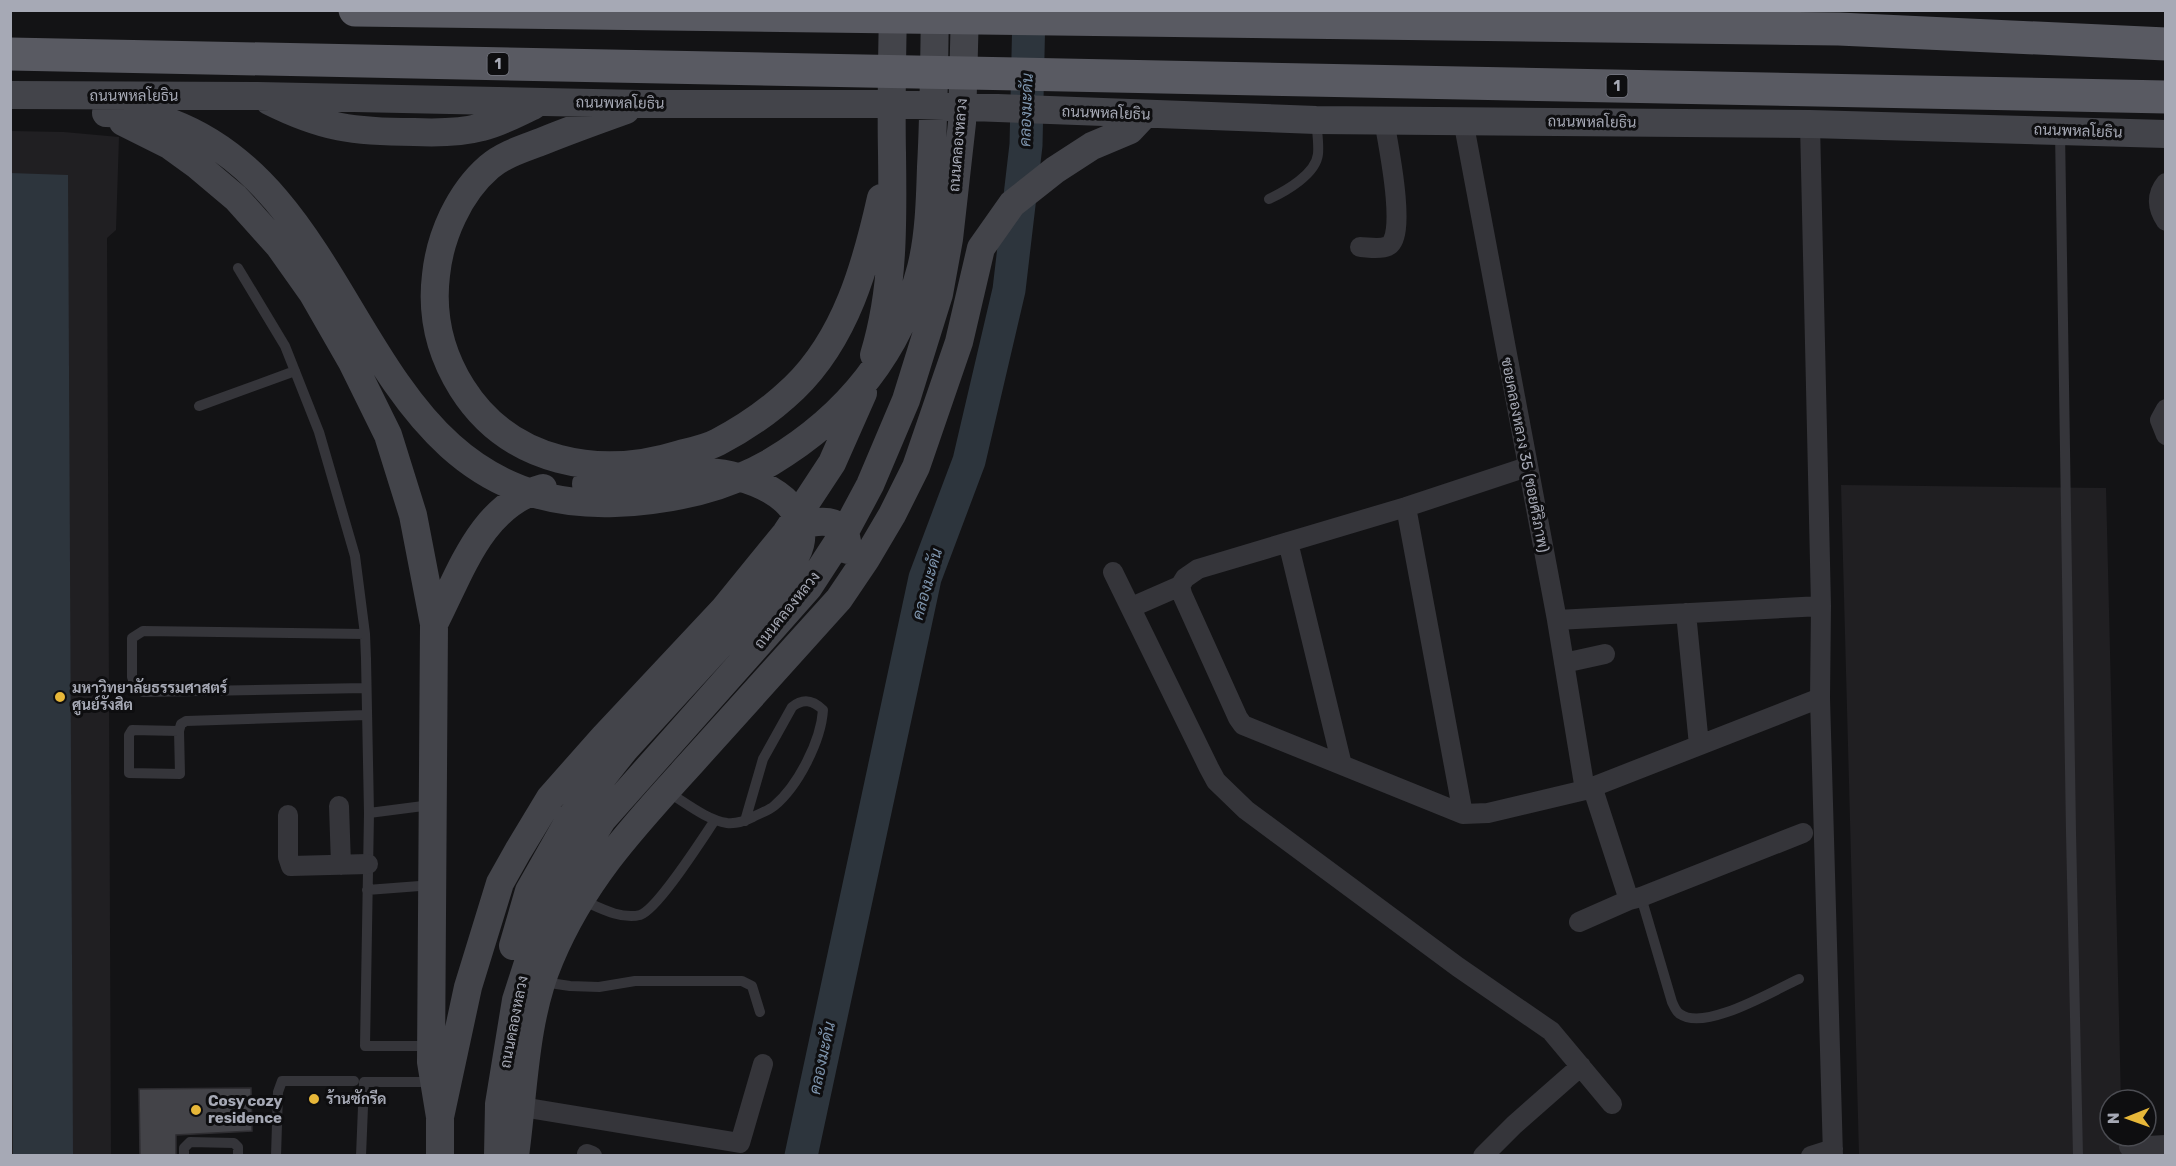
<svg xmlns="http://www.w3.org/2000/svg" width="2176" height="1166" font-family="Rubik,Sarabun,sans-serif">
	<rect width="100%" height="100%" fill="#131315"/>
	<path fill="#201f22" d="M11 131 64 132 119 137 116 230 107 238 111 1155 11 1156Z
		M1841 485 2106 488 2121 1100H2110V1136H2122L2123 1155H1859Z"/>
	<path fill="#2d353d" d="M10 173 68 175 73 1155H13Z"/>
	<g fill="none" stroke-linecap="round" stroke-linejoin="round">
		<path stroke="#2d353d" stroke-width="33" d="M801 1156 925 578 969 461 1009 290 1026 145 1029 10"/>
	</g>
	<path fill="#434348" stroke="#2e2d31" stroke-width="1.5" d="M251 1088 252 1131 176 1135V1155H140L139 1089Z"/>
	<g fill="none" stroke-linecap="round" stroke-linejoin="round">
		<path stroke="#35353a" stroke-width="10" d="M2060 131 2071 832 2078 1156
			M1269 199C1286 191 1316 174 1318 154 1319 143 1317 131 1316 120
			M238 268 285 346 319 432 355 556 365 634 366 659 369 813 365 1046H431
			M199 406 295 371
			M365 634 143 631 132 638V677L135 686 143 692 366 688
			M179 731 132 730 129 735V773L180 774 179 731 181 724 186 721 367 715
			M666 791C685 802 706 820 727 823 736 824 745 821 753 817 760 813 768 811 774 806 798 786 821 741 823 710 813 700 803 698 792 707L763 759 745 821
			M369 813 431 805
			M367 890 433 885
			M1641 897 1672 1002C1674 1006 1676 1012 1680 1014 1705 1032 1774 990 1799 979
			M582 900C598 907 621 920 640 915 658 909 702 839 715 820
			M543 982 570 986 599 987 635 981H742L752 986 760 1012
			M184 1156V1148L190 1142 234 1143 238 1147V1156
			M276 1156 278 1092 282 1081H354
			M361 1156 364 1082H434"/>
		<path stroke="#35353a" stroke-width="20" d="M1463 120 1557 620 1585 790
			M1810 124 1821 606 1820 698 1833 1156
			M2166 183C2156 195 2157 208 2166 221
			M1360 247C1367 247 1380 250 1388 246 1408 237 1387 139 1384 120
			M2166 409 2160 420 2166 435
			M1527 467 1406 507 1198 569 1185 578 1180 586 1182 594 1238 718 1243 725 1463 814 1488 813 1585 790 1820 698
			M1406 507 1463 814
			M1288 542 1342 765
			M1113 572 1209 768 1216 781 1246 810 1458 967 1551 1031 1612 1104
			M1132 607 1180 586
			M1686 613 1699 745
			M1557 620 1821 606
			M1564 663 1605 654
			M1592 786 1629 900
			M339 806 341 865
			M288 815V857L291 866 368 864
			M1579 922 1629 900 1641 897 1803 833
			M522 1107 740 1143 763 1064
			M2129 1147 2166 1145
			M587 1154 592 1156
			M1483 1156 1514 1125 1581 1066
			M1811 1156 1833 1149"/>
		<path stroke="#43444a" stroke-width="28" d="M10 95 258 96 642 104H890L1316 120 1810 124 2166 134
			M269 101C323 128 354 132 414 132 437 133 460 133 482 127 500 123 517 113 533 106
			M626 110C598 120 570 130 543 141 525 148 504 154 489 167 459 193 440 236 436 275 431 316 440 353 462 388 510 464 600 479 680 454 692 451 707 448 718 442 745 428 772 409 794 388 846 338 866 265 881 198
			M106 113C128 114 151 115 172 123 371 199 357 512 615 503 669 501 724 489 771 462 846 417 899 353 921 268 929 236 930 200 931 167 934 115 934 63 935 10
			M123 122 169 145 198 166 236 198 279 246 313 294 352 362 388 435 413 515 434 624 431 1062 440 1117V1156
			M874 355C894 290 893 220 892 153 891 106 892 58 893 10
			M800 525C825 519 847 518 848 550
			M434 624C461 572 481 505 543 488
			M513 946 529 891 571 817 625 749 773 587C783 574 799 557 801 540 806 495 745 474 708 472 692 471 675 475 659 478 634 481 611 484 586 484
			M440 1117 468 987 500 883 518 851 550 798 604 737 724 609 786 533 832 463 863 393
			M498 1156 499 1104 516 1000 544 913 602 820 808 588 847 528 870 485 906 400 939 294 949 239 962 123 965 10
			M515 1156C524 1091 524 1020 550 959 584 878 635 825 693 761 742 707 791 653 839 599L866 559 892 515 916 467 959 342 981 248 1012 204 1055 170 1092 146 1130 130 1145 114"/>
		<path stroke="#595a62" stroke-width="33" d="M355 10 1839 29 2166 44
			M10 54 2166 97"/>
	</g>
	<g fill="#e7b739" stroke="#0e0e10" stroke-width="2">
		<circle cx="60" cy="697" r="6"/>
		<circle cx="314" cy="1099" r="6"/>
		<circle cx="196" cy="1110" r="6"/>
	</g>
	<g text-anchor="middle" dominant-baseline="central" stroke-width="6" stroke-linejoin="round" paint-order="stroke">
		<g fill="#0e0e10" stroke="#787a84" stroke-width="1.5">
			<rect x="487.5" y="53" width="21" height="22" rx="4.5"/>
			<rect x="1606.5" y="75" width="21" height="22" rx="4.5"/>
		</g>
		<g font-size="14" font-weight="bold" fill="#a6a9b5">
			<text x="498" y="64">1</text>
			<text x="1617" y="86">1</text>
		</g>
		<g font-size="15" fill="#a6a9b5" stroke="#0e0e10">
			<text x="134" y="96">ถนนพหลโยธิน</text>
			<text transform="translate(620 103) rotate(1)">ถนนพหลโยธิน</text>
			<text transform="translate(1106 113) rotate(2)">ถนนพหลโยธิน</text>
			<text transform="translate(1592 122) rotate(1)">ถนนพหลโยธิน</text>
			<text transform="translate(2078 131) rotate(2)">ถนนพหลโยธิน</text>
			<text transform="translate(958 145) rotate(-85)">ถนนคลองหลวง</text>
			<text transform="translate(1525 455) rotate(79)">ซอยคลองหลวง 35 (ซอยศิริภาพ)</text>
			<text transform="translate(787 610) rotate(-51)">ถนนคลองหลวง</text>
			<text transform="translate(514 1022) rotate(-79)">ถนนคลองหลวง</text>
		</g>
		<g font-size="15" font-weight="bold" fill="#a6a9b5" stroke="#0e0e10" text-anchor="start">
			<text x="72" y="688">มหาวิทยาลัยธรรมศาสตร์<tspan x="72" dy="17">ศูนย์รังสิต</tspan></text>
			<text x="326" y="1099">ร้านซักรีด</text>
			<text x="208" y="1101">Cosy cozy<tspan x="208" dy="17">residence</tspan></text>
		</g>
		<g font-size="16" font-style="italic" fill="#7e95ae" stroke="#0e0e10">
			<text transform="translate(1026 110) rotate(-88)">คลองมะดัน</text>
			<text transform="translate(927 584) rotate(-74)">คลองมะดัน</text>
			<text transform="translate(822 1058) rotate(-78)">คลองมะดัน</text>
		</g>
	</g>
	<rect width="2176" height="1166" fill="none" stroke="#a6a9b5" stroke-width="24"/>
	<g transform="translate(2128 1118) rotate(269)"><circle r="28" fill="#0e0e10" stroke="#4b4c52" stroke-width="1.5"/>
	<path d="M0-4.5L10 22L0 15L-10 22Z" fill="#e7b739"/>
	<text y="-9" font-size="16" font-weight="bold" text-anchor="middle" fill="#a6a9b5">N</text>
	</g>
</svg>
